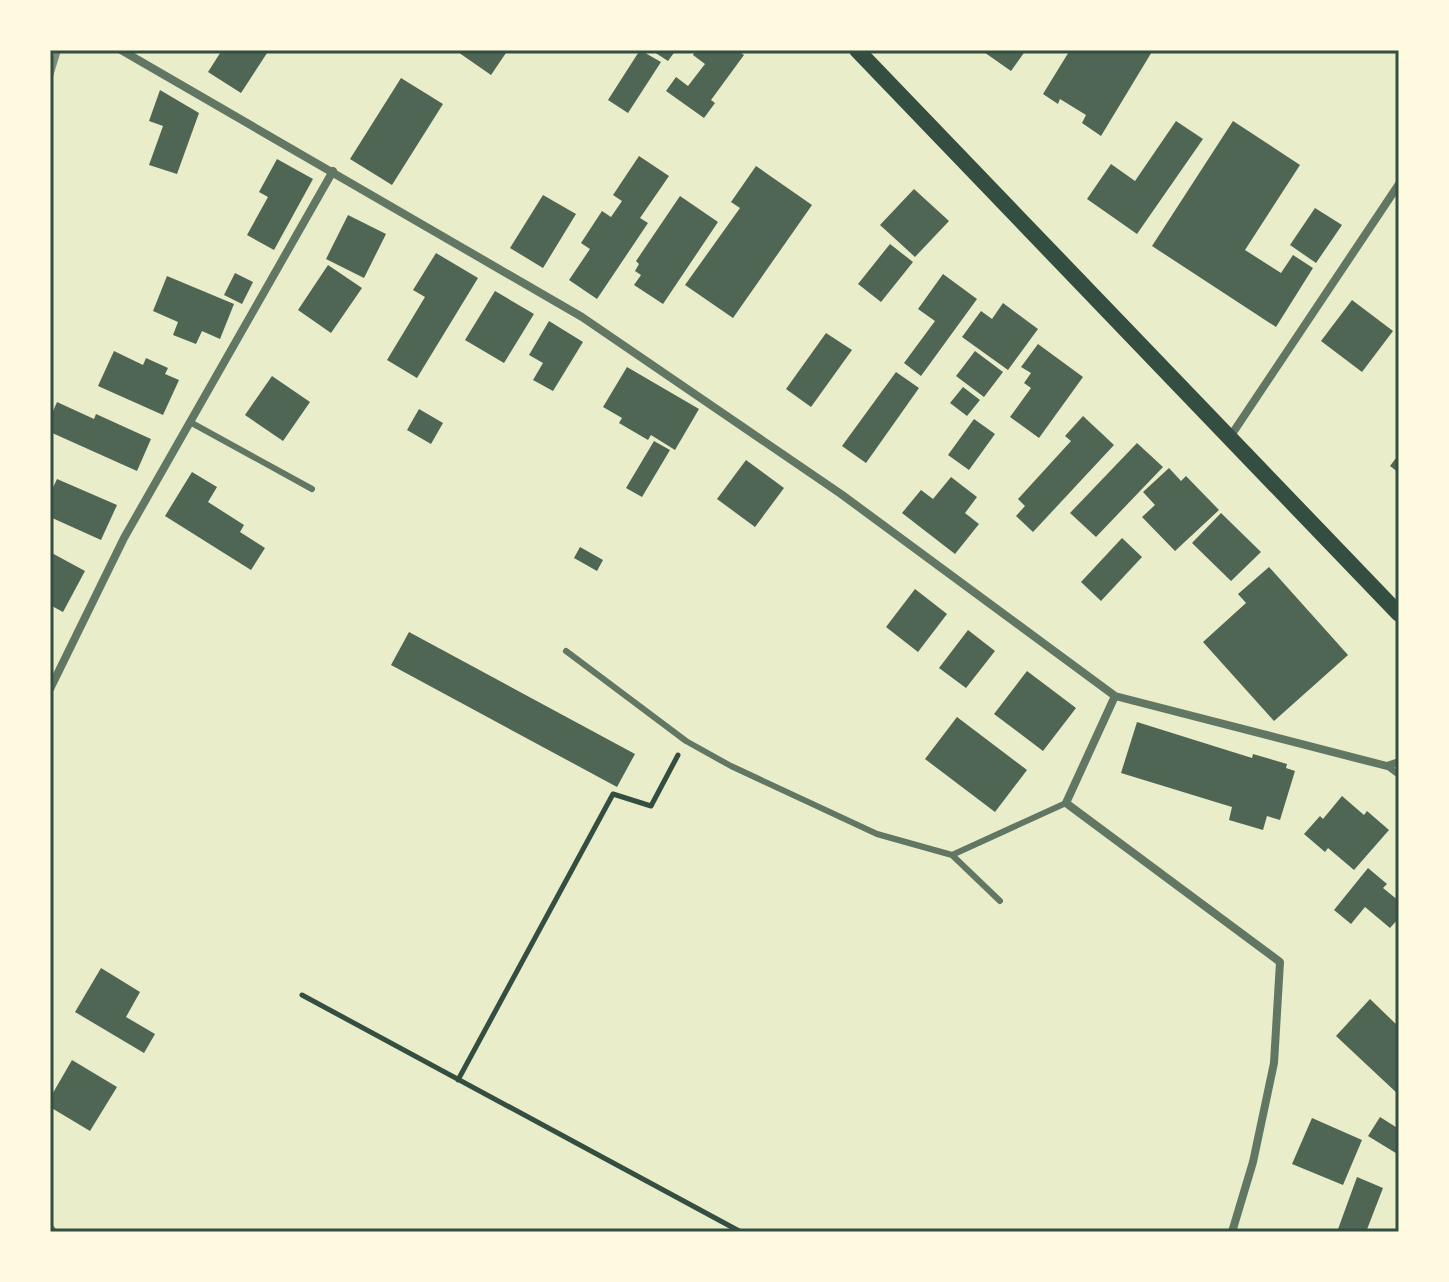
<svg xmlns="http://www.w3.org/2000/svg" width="1449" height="1282" font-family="Spectral,serif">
	<rect width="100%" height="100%" fill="#e9edc9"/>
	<path fill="#4f6655" d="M222 50H269L241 93 208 72Z
		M455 50H508L491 75Z
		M640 50 661 62 628 113 608 100Z
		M651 50H676L668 61Z
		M696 50H737L744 55 711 100 715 103 704 118 666 91 676 77 688 86 705 64 693 55Z
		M981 50H1026L1011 71Z
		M1070 50H1153L1101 136 1082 123 1086 115 1060 99 1058 104 1043 94Z
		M401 78 443 104 392 185 350 159Z
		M160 90 199 113 177 174 149 165 163 126 149 121Z
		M1176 121 1203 139 1137 234 1087 199 1111 164 1135 181Z
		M1233 121 1300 165 1245 250 1281 273 1293 255 1313 268 1276 327 1152 246Z
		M639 156 669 176 640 218 648 223 597 299 569 280 590 249 581 243 602 211 611 217 622 201 613 195Z
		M277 159 313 179 274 250 247 235 268 197 259 192Z
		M756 166 812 205 733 318 685 285 740 208 731 202Z
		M914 189 949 221 915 257 880 225Z
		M543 195 576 214 543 268 510 248Z
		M680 196 718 222 663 304 634 285 641 275 635 271 639 264 636 261Z
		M1315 208 1342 225 1316 263 1290 245Z
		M348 215 386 234 364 278 326 259Z
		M890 244 913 262 881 302 858 284Z
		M436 253 478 278 417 378 387 360 425 297 413 290Z
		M328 265 362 288 331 333 298 310Z
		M235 273 253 282 242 304 224 295Z
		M943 274 977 299 921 376 904 363 935 321 918 309Z
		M167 276 234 304 220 339 202 331 196 344 173 335 178 322 153 311Z
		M495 291 534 314 504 363 465 340Z
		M1352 300 1393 331 1362 372 1321 341Z
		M1003 303 1038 329 1008 370 962 337 981 311 992 319Z
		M549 321 583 342 553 391 533 380 543 363 529 355Z
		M826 333 852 350 811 407 786 389Z
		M1038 344 1083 377 1039 438 1010 417 1031 388 1024 383 1031 373 1021 367Z
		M114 351 143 365 146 358 168 368 165 374 179 380 163 415 98 386Z
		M975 351 1003 372 984 397 956 376Z
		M627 367 699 409 675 450 651 435 648 440 619 423 622 418 603 407Z
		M896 372 919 388 866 463 842 446Z
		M272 376 310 402 283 441 245 415Z
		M963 387 980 400 967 416 950 403Z
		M57 402 94 419 96 414 151 439 137 471 50 432V418Z
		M419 409 443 423 431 444 407 430Z
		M1083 416 1114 445 1033 532 1016 516 1025 506 1018 499 1071 441 1065 436Z
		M974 419 995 434 969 470 948 455Z
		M654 441 670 450 642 497 626 488Z
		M1137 443 1163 467 1096 537 1070 513Z
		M1399 454V473L1390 466Z
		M746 460 784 488 755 527 717 499Z
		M1169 468 1181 481 1186 476 1219 510 1175 551 1142 517 1155 505 1143 492Z
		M192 472 217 487 208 502 244 525 240 532 265 548 251 570 165 516Z
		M951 477 977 497 965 513 979 524 955 554 902 513 921 490 933 499Z
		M57 479 117 505 101 540 50 517V494Z
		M1221 513 1261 552 1231 581 1192 543Z
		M1122 538 1142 557 1101 601 1081 582Z
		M580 547 603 560 597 571 574 558Z
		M50 552 85 571 63 612 50 605Z
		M1269 567 1348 655 1274 721 1203 642 1246 603 1238 594Z
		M915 589 947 614 918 652 886 627Z
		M968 630 995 651 966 688 939 668Z
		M409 632 635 754 617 787 391 665Z
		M1027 671 1076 708 1043 751 994 714Z
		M957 717 1027 770 995 812 925 759Z
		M1137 722 1252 758 1253 754 1287 764 1286 768 1295 771 1280 820 1267 816 1263 830 1229 820 1232 807 1121 773Z
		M1342 796 1364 815 1367 811 1389 830 1354 870 1328 848 1325 852 1304 834 1320 816 1323 819Z
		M1368 868 1387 884 1383 888 1399 901V918L1390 928 1365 907 1351 924 1334 910Z
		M101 968 140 992 126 1017 155 1034 144 1053 75 1012Z
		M1370 999 1399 1027V1095L1336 1036Z
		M72 1060 117 1087 90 1131 50 1107V1098Z
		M1380 1117 1399 1129V1155L1368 1136Z
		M1312 1118 1362 1140 1343 1185 1292 1164Z
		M1357 1177 1383 1188 1366 1232H1337Z"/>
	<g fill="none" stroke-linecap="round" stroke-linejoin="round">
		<path stroke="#344e41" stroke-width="5" d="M302 995 741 1232
			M458 1080 613 794 651 806 678 755"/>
		<path stroke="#617663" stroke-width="6" d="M190 422 312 489
			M566 651 686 741 731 766 877 834 952 855
			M1387 766 1399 775
			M1000 901 952 855 1066 803"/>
		<path stroke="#617663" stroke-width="8" d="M121 50 582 317 841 494 1115 696 1387 766 1399 762
			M1228 440 1399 184
			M50 689 124 538 333 171
			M1115 696 1066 803 1280 962 1274 1063 1253 1162 1232 1232
			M50 1228 53 1232"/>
		<path stroke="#344e41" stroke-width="16" d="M857 50 1399 614"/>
		<path stroke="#7c8e77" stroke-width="6" d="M50 76 58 50"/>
	</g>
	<rect width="1449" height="1282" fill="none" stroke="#fefae0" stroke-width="104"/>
	<rect x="52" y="52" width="1345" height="1178" fill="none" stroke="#344e41" stroke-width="3"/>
</svg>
